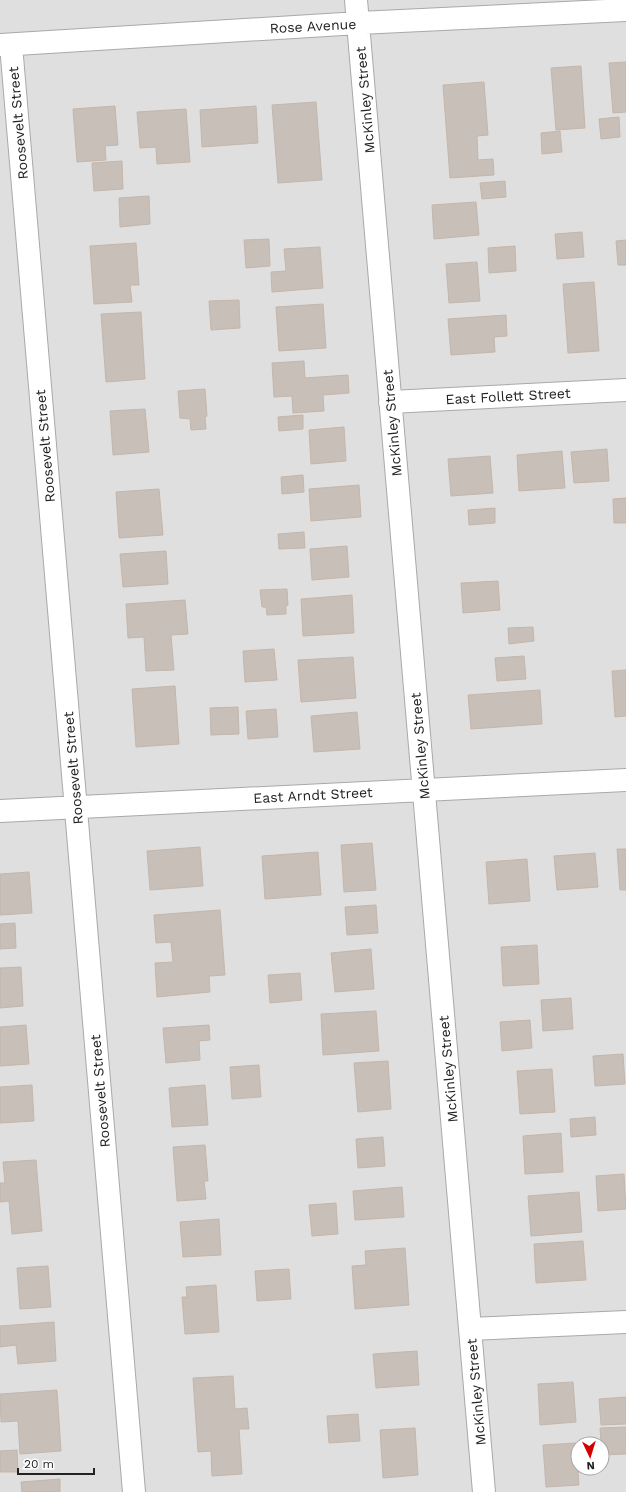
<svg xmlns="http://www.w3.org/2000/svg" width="626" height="1492" font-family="'Work Sans',sans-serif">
	<rect width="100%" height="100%" fill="#f2efe9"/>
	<path fill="#e0dfdf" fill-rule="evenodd" d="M0 0H626V1492H0ZM578 1444H602V1468H578Z"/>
	<path fill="#c7bfb8" stroke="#c4b6ab" d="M626 62V112L613 113 609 63Z
		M581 66 585 128 556 130 551 68Z
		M484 82 488 135 477 136 478 160 493 159 494 175 450 178 443 85Z
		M316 102 322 180 278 183 272 105Z
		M115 106 118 145 105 146 106 160 77 162 73 109Z
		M256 106 258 143 202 147 200 110Z
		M186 109 190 162 157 164 156 147 140 148 137 112Z
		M619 117 620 137 601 139 599 119Z
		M560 131 562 152 542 154 541 133Z
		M122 161 123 189 94 191 92 163Z
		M505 181 506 197 482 199 480 183Z
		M149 196 150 224 120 227 119 198Z
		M476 202 479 235 434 239 432 205Z
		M582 232 584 257 557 259 555 234Z
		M269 239 270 266 246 268 244 240Z
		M626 240V265H618L616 241Z
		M136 243 139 285H130L132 302 94 304 90 246Z
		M515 246 516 271 489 273 488 248Z
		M320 247 323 288 272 292 271 272 286 271 284 249Z
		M477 262 480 301 449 303 446 264Z
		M594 282 599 351 568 353 563 284Z
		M239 300 240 328 211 330 209 301Z
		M323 304 326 348 279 351 276 307Z
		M141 312 145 379 106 382 101 314Z
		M506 315 507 336 494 337 495 352 451 355 448 319Z
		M304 361 305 378 348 375 349 393 323 395 324 411 293 413 292 396 274 397 272 363Z
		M205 389 207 416 205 417 206 429 191 430 190 419 180 418 178 391Z
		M145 409 149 452 113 455 110 411Z
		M303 415V429L279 431 278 417Z
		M344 427 346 461 311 464 309 430Z
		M607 449 609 481 574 483 571 452Z
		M562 451 565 488 519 491 517 455Z
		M490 456 493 493 451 496 448 459Z
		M303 475 304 492 282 494 281 477Z
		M359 485 361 517 311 521 309 489Z
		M159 489 163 535 119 538 116 492Z
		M626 498V523H614L613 499Z
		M495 508V523L469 525 468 510Z
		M304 532 305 548 279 549 278 534Z
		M347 546 349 577 312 580 310 549Z
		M166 551 168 584 123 587 120 554Z
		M498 581 500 610 463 613 461 583Z
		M287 589 288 605 286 606V614L267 615 266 607H262L260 590Z
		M352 595 354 633 303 636 301 599Z
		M185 600 188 634 171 635 174 670 146 671 144 637 128 638 126 604Z
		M533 627 534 641 509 644 508 628Z
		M274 649 277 680 245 682 243 651Z
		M524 656 526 679 497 681 495 658Z
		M353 657 356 698 301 702 298 660Z
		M626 670V716L615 717 612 671Z
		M175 686 179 744 136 747 132 689Z
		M540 690 542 724 471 729 468 695Z
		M238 707 239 734 211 735 210 708Z
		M276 709 278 737 248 739 246 711Z
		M357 712 360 749 314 752 311 716Z
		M372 843 376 890 344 892 341 845Z
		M200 847 203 886 150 890 147 851Z
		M617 849H626V890H620Z
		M318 852 321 895 265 899 262 856Z
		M595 853 598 887 557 890 554 856Z
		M527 859 530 901 489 904 486 862Z
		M29 872 32 913 0 915V874Z
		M376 905 378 933 347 935 345 907Z
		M220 910 225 975 209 976 210 992 157 997 155 963 173 962 171 942 156 943 154 915Z
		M15 923 16 948 0 949V924Z
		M537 945 539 984 503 986 501 947Z
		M371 949 374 989 335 992 331 953Z
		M21 967 23 1006 0 1008V968Z
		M300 973 302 1000 270 1003 268 975Z
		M571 998 573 1029 543 1031 541 1000Z
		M376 1011 379 1051 323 1055 321 1014Z
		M530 1020 532 1048 502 1051 500 1022Z
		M26 1025 29 1064 0 1066V1027Z
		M209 1025 210 1040 199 1041 200 1060 166 1063 163 1028Z
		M623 1054 625 1084 595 1086 593 1056Z
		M388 1061 391 1109 358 1112 354 1063Z
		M259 1065 261 1097 232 1099 230 1067Z
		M552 1069 555 1112 520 1114 517 1071Z
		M32 1085 34 1121 0 1123V1087Z
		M205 1085 208 1125 172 1127 169 1088Z
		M595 1117 596 1135 571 1137 570 1119Z
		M561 1133 563 1172 525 1174 523 1136Z
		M383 1137 385 1166 358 1168 356 1139Z
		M205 1145 208 1181H204L206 1199 177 1201 173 1147Z
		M36 1160 42 1231 12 1234 9 1201 0 1202V1183H5L3 1162Z
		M624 1174 626 1209 598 1211 596 1176Z
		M402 1187 404 1217 355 1220 353 1191Z
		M579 1192 582 1232 531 1236 528 1196Z
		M336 1203 338 1234 312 1236 309 1205Z
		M219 1219 221 1255 183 1257 180 1222Z
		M583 1241 586 1280 536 1283 534 1244Z
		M405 1248 409 1305 355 1309 352 1266 366 1265 365 1251Z
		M48 1266 51 1307 20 1309 17 1268Z
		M289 1269 291 1299 257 1301 255 1271Z
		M216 1285 219 1332 185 1334 182 1297H187L186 1287Z
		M54 1322 56 1361 18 1364 16 1345 0 1347V1326Z
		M417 1351 419 1385 376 1388 373 1354Z
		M233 1376 235 1409 247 1408 249 1429H239L242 1474 212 1476 211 1451 198 1452 193 1378Z
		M573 1382 576 1422 540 1425 538 1384Z
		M57 1390 61 1451 20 1454 18 1421 1 1422 0 1394Z
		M626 1397V1424L601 1425 599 1399Z
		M358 1414 360 1441 329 1443 327 1416Z
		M626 1427V1454L602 1455 600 1428Z
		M415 1428 418 1475 383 1478 380 1430Z
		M576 1443 579 1485 546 1487 543 1445Z
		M17 1450 18 1472H0V1451Z
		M60 1479V1492H22L21 1482Z"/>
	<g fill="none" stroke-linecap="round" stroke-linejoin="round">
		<defs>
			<path id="minor" d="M356 0 484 1492
				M0 45 359 23 626 10
				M11 45 134 1492
				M390 402 626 390
				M0 811 626 780
				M470 1329 626 1322"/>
		</defs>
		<use href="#minor" stroke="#a9a9a9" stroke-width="24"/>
		<use href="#minor" stroke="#fff" stroke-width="22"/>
	</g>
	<g text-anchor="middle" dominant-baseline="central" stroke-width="3.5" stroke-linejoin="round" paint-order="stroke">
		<g font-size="14" fill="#222" stroke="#fff">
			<text transform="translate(313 26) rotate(-3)">Rose Avenue</text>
			<text transform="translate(365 100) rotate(-95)">McKinley Street</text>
			<text transform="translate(18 123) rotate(-95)">Roosevelt Street</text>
			<text transform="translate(508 396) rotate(-3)">East Follett Street</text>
			<text transform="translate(392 423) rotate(-95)">McKinley Street</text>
			<text transform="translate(45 446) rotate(-95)">Roosevelt Street</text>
			<text transform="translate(420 746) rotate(-95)">McKinley Street</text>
			<text transform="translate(73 768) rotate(-95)">Roosevelt Street</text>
			<text transform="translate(313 795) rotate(-3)">East Arndt Street</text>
			<text transform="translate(448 1069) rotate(-95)">McKinley Street</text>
			<text transform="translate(100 1091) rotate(-95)">Roosevelt Street</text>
			<text transform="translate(476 1392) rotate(-95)">McKinley Street</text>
		</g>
	</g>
	<g transform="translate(590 1456) rotate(176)"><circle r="19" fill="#ffffff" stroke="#a7a7a7"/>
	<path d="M0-3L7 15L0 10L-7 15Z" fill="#d40000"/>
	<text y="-6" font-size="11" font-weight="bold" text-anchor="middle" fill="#222222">N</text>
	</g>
	<path d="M18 1468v6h76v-6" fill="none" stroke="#222222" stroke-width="2"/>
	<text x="24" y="1468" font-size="12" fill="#222222" stroke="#ffffff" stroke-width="3" paint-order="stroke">20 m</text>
</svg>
